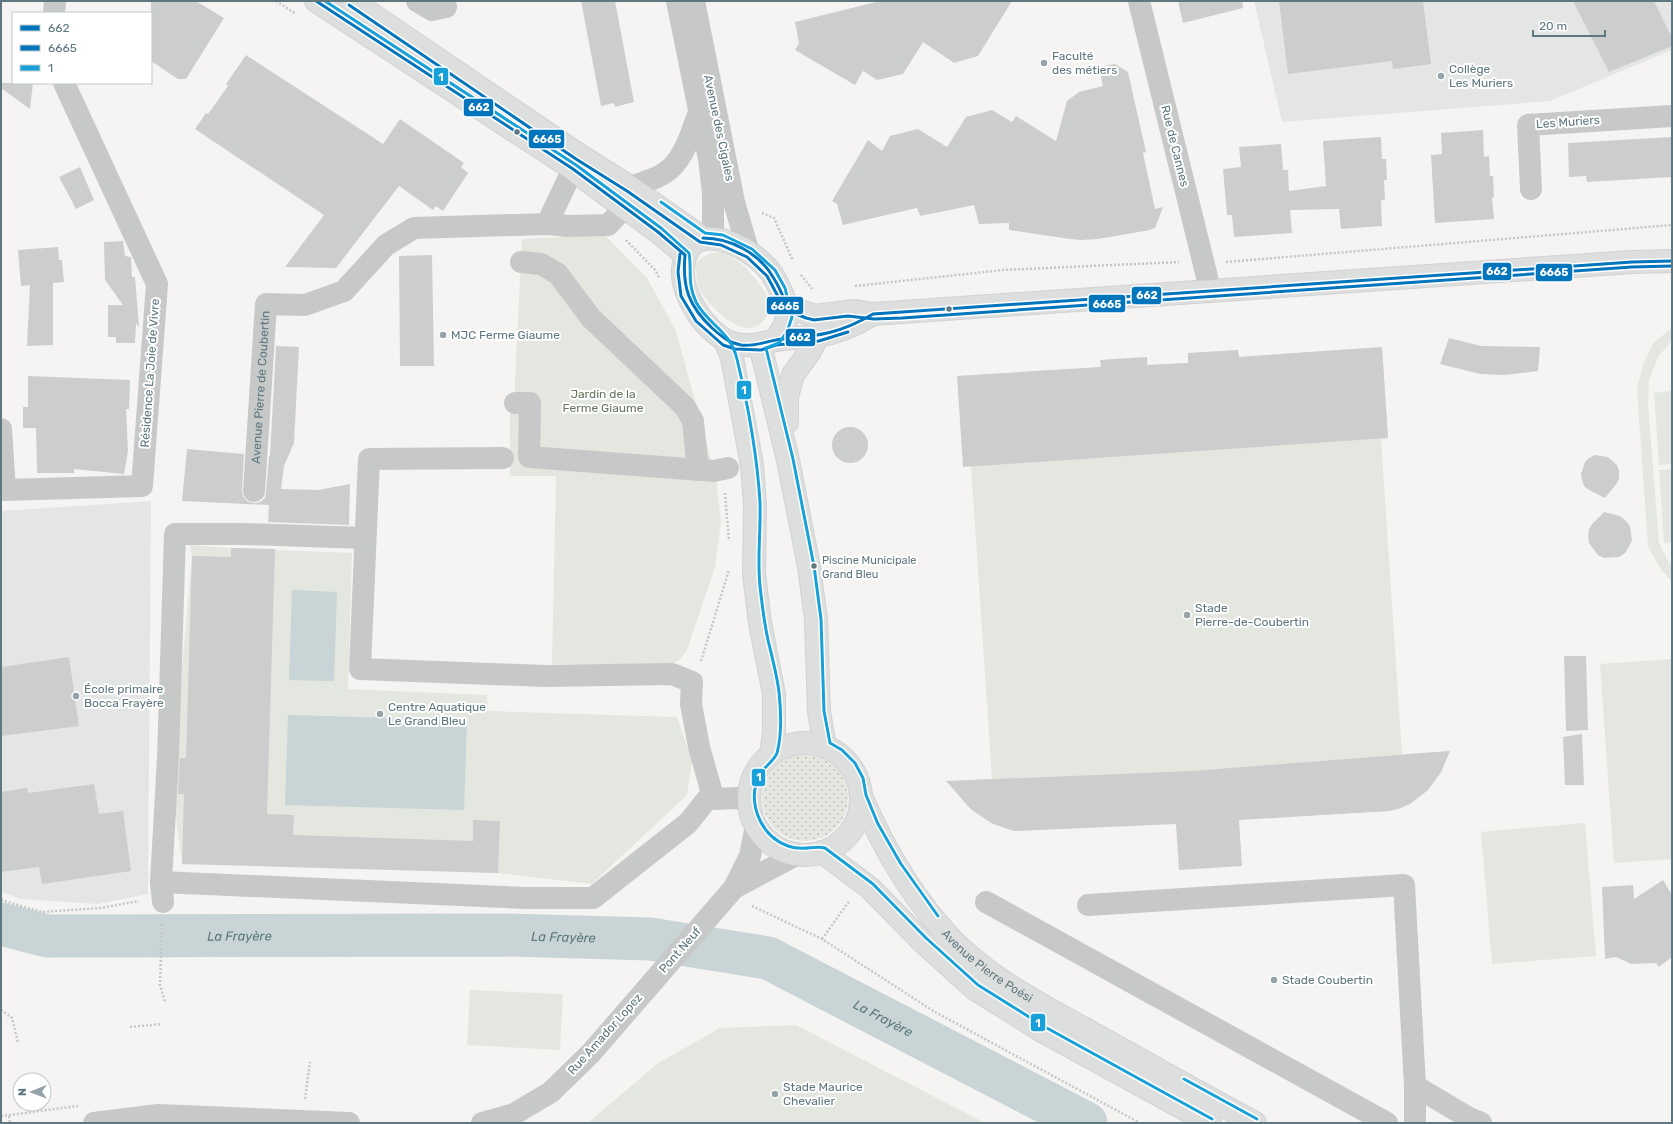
<svg xmlns="http://www.w3.org/2000/svg" width="1673" height="1124" font-family="Rubik,sans-serif">
	<defs>
		<pattern id="garden-dots" width="8" height="8" patternUnits="userSpaceOnUse"><rect width="8" height="8" fill="#e4e6e0"/><path d="M2 2h.1M6 6h.1" fill="none" stroke="#bcbfbb" stroke-width="1.8" stroke-linecap="round"/></pattern>
	</defs>
	<rect width="100%" height="100%" fill="#f5f4f3"/>
	<path fill="#e4e6e5" d="M1254 1H1672V50L1550 101 1282 122Z
		M151 501 148 894 98 904 20 899 1 891V511Z"/>
	<path fill="#e4e6e0" d="M605 235 647 278 676 331 716 478 721 523 715 567 687 650 680 659 669 666 552 664 556 476H510V409H515V380L522 239Z
		M721 252C737 258 750 270 760 285 764 290 768 297 769 304 770 316 760 329 747 328 731 327 703 301 698 285 696 278 696 271 696 264 704 255 709 253 721 252Z
		M1672 328V340L1658 357 1649 380 1648 404 1659 543 1668 561 1672 566V582L1660 568 1648 546 1637 389 1643 364 1654 342Z
		M1382 347 1388 438 1381 439 1402 754 1449 751C1441 782 1420 803 1389 811L1014 831C987 823 962 809 951 781L992 779 971 466 957 376 1101 367 1100 360 1147 357 1148 365 1188 363V353L1238 350 1239 357Z
		M1672 391V464L1659 465 1654 393Z
		M1672 469V542L1664 543 1659 470Z
		M190 545 231 548 352 553 348 689 487 695 488 711 677 717 692 761 687 795 592 884 498 873 182 864 173 794 174 758 192 556Z
		M1672 659V859L1614 863 1600 664Z
		M1585 823 1596 956 1492 964 1481 832Z
		M470 990 563 994 560 1050 467 1045Z
		M796 1025 985 1123H588L657 1064 720 1028Z"/>
	<path fill="url(#garden-dots)" d="M762 798a43 43 0 1 1 86 0a43 43 0 1 1-86 0Z"/>
	<path fill="#c8d4d5" d="M292 590 337 592 334 681 289 680Z
		M288 715 467 720 464 810 285 805Z"/>
	<g fill="none" stroke-linecap="round" stroke-linejoin="round">
		<path stroke="#c8d4d5" stroke-width="43" id="s1" d="M1 924 47 936 505 935 650 939 768 958 1086 1123"/>
	</g>
	<path fill="#cccece" d="M151 1H196L224 18 186 79H178L151 61Z
		M581 1H615L634 102 615 107 614 103 601 106Z
		M880 1H1012L978 56 954 63 923 42 903 74 877 80 863 71 855 85 795 50 799 43 795 22Z
		M1178 1H1242L1243 8 1183 23Z
		M1279 1H1423L1431 64 1393 69 1392 61 1288 74Z
		M1573 1H1654L1672 38V46L1609 72Z
		M246 55 383 144 400 119 464 163 461 167 468 173 443 211 436 206 433 210 399 186 336 268 285 267 324 215 195 129 206 113 208 114 228 86 226 84Z
		M1115 64 1128 72 1146 152 1143 153 1155 209 1163 207 1155 228 1150 230 1098 239 1081 240 1070 239 1009 230V223L979 224 974 205 920 216 917 208 843 225 837 204 832 201 868 140 882 151 890 136 918 129 947 147 966 117 992 110 1012 122 1016 116 1056 141 1067 101 1079 92 1103 86 1099 67Z
		M1 83H33L30 109 1 88Z
		M1483 130 1484 157 1489 156 1490 176H1493L1494 197 1492 198 1494 219 1435 223 1431 155 1442 154 1441 133Z
		M1381 137 1382 159H1386L1387 180H1384L1385 200H1381L1382 226 1341 229 1339 209 1290 210 1292 233 1234 237 1232 215H1227L1223 169 1241 167 1239 147 1281 144 1283 170H1288L1289 191 1326 186 1323 141Z
		M1672 137V177L1587 182 1586 176 1569 177 1568 143Z
		M80 167 94 200 76 209 59 177Z
		M123 241 125 256 131 257 132 277H135L139 327 136 323 135 343H116V337H108V305H123L105 280 104 242Z
		M58 247 59 260H62L64 282 53 283V345L27 346 30 285 21 286 18 250Z
		M432 255 434 366H400L399 256Z
		M1449 338 1481 346 1540 347 1538 371 1504 375 1480 374 1440 364Z
		M276 346 299 347 294 443 284 466 281 489 318 490 350 484 349 525 268 522 269 505 182 501 187 449 244 454 242 490 243 496 247 501 254 503 260 502 265 498 266 492 269 456H270Z
		M1382 347 1388 438 963 467 957 376 1101 367 1100 360 1147 357V365L1188 363V353L1238 350 1239 357Z
		M28 376 130 380 129 409H126L128 451 124 474 74 469V473H37L36 428H23V407H28Z
		M832 445a18 18 0 1 1 36 0a18 18 0 1 1-36 0Z
		M1595 455 1608 457 1617 465 1619 471V478L1617 483 1605 498 1589 490 1584 486 1582 480 1581 474 1585 462 1589 458Z
		M1604 512 1620 516 1626 521 1630 526 1632 541 1625 553 1619 557 1604 558 1598 555 1589 543 1588 536 1589 529 1593 523Z
		M231 548 275 549 267 814 294 815 293 835 473 841V820L500 821 498 873 182 864 184 794H178L180 758H186L192 556 231 557Z
		M1564 656H1586L1588 730 1566 731Z
		M69 657 79 726 1 736V667Z
		M1582 734 1584 785H1565L1563 737Z
		M1450 751 1441 772 1428 790 1410 804 1398 809 1389 811 1239 820 1242 866 1179 870 1176 824 1014 831 1008 829 991 823 971 809 946 781 1192 771Z
		M94 784 99 814 123 811 131 871 42 884 39 867 1 872V792L27 788 28 793Z
		M1663 880 1672 895V957L1659 967 1656 963 1631 964 1616 957 1605 959 1602 887 1633 885 1634 899Z"/>
	<g fill="none" stroke-linecap="round" stroke-linejoin="round">
		<defs>
			<g id="major">
				<path d="M316 1 573 169C609 200 651 222 685 255"/>
				<path d="M352 1 579 155 630 187 703 238"/>
				<path d="M785 302 797 310 815 316 855 311 873 314 1632 262 1672 261"/>
				<path d="M725 340 732 358 752 465 755 505 754 574 760 623 774 694V732L771 754"/>
				<path d="M775 340C780 333 787 325 787 316 787 314 786 310 786 307 784 296 778 284 772 274 752 245 686 213 683 270 681 297 710 339 736 344 751 347 761 344 775 340 789 338 803 338 817 336 837 333 856 325 873 314"/>
				<path d="M760 345 788 460 809 567 816 619 819 712 825 746"/>
				<path d="M787 422V397L793 375 810 351 818 336"/>
				<circle cx="805" cy="799" r="56"/>
				<path id="s3" d="M861 796C884 849 914 901 955 943 993 981 1047 1008 1094 1034 1148 1064 1201 1094 1255 1123"/>
				<path d="M822 852 870 888 923 942 975 989 1042 1031 1210 1123"/>
			</g>
		</defs>
		<use href="#major" stroke="#d1d2d3" stroke-width="24"/>
		<path stroke="#c5c7c7" stroke-width="2.5" stroke-dasharray="2 2" stroke-linecap="butt" d="M276 1 296 14
			M762 213 774 218 793 261
			M626 240 656 271 659 278
			M1226 262 1672 225
			M801 275 813 290
			M855 286 1003 270 1179 262
			M725 493 729 541
			M701 661 729 570
			M1 900 42 912 100 908 139 901
			M752 906 822 939 935 1012 1140 1123
			M162 924 160 985 165 1002
			M822 939 850 900
			M1 1010 12 1018 18 1043
			M130 1027 162 1024
			M305 1099 310 1062
			M1 1116 78 1106
			M9 1116 10 1123"/>
		<g stroke="#c7c9c9" stroke-width="22">
			<path d="M417 1 432 10 446 7 444 1"/>
			<path d="M677 1 709 159 713 193V238"/>
			<path d="M694 1 734 202 749 253"/>
			<path d="M1139 1 1207 277 1208 292"/>
			<path d="M54 13 55 1"/>
			<path d="M630 187C644 182 661 178 672 167 687 152 692 129 700 110"/>
			<path d="M1531 189 1528 125 1672 116"/>
			<path d="M547 224 573 169"/>
			<path d="M521 262 541 264 558 274 591 318 685 407 693 421 698 470"/>
			<path d="M515 403H530L529 457 714 471 728 468"/>
			<path d="M1 429 5 490 142 486 157 284 64 83"/>
			<path d="M503 458 369 459 360 669 545 676 672 674 692 682 691 704 699 747 712 793 716 799 737 798 749 801"/>
			<path id="s2" d="M254 491 266 304 305 305 344 291 386 245 414 228 547 224 568 226 608 225 624 208"/>
			<path d="M161 882 525 898H593L688 823 712 793"/>
			<path d="M734 888 798 854"/>
			<path d="M163 902 161 882 168 757 175 534H244L365 538"/>
			<path d="M986 902 1387 1123"/>
			<path d="M1088 905 1404 885 1415 1086V1123"/>
			<path d="M1415 1086 1469 1118 1481 1123"/>
			<path d="M94 1123 158 1115 349 1123"/>
			<path d="M482 1123 514 1114 551 1092 591 1053 734 888 750 856 756 826"/>
		</g>
		<use href="#major" stroke="#dddede" stroke-width="22"/>
		<defs>
			<path id="bus-1" d="M316 1 573 169 658 232 685 255
				M703 238C730 238 759 253 773 277 778 285 782 293 785 302
				M685 255C682 288 689 306 712 328 721 336 729 343 741 345 756 347 769 340 783 339 819 336 841 333 873 314L1632 262 1672 261"/>
			<path id="bus-2" d="M349 5 576 159 627 191 700 242 721 245 747 257 767 276 781 302 791 312 806 318 814 320 848 316 874 319 902 318 1632 267 1672 266
				M680 254 678 272 681 296 696 321 723 345 735 349 761 350 776 345 819 341 848 332"/>
			<path id="bus-3" d="M325 1 576 165 661 228 689 253C692 271 687 283 696 302 708 325 730 330 737 359 748 405 757 454 760 502 761 530 757 558 760 586 762 604 764 622 768 640 772 657 777 675 779 692 781 711 782 735 777 753 774 761 765 766 760 774 746 801 760 836 788 846 803 852 813 845 825 848L873 884 926 938 978 985 1045 1027 1212 1119
				M661 202 705 233 723 235 752 249 775 270 785 288 792 317 787 332 779 343 766 348 793 459 814 566 821 619 824 711 830 743 842 750 855 763 863 778 866 795 878 824 901 864 938 916
				M1184 1079 1257 1119"/>
		</defs>
		<use href="#bus-1" stroke="#fff" stroke-width="6"/>
		<use href="#bus-2" stroke="#fff" stroke-width="6"/>
		<use href="#bus-3" stroke="#fff" stroke-width="6"/>
		<use href="#bus-1" stroke="#0275bc" stroke-width="3"/>
		<use href="#bus-2" stroke="#0275bc" stroke-width="3"/>
		<use href="#bus-3" stroke="#18a0d8" stroke-width="3"/>
	</g>
	<g fill="#94a3a8" stroke="#fff" stroke-width="1.5">
		<circle cx="1044" cy="63" r="4"/>
		<circle cx="1441" cy="76" r="4"/>
		<circle cx="443" cy="335" r="4"/>
		<circle cx="1187" cy="615" r="4"/>
		<circle cx="76" cy="696" r="4"/>
		<circle cx="380" cy="714" r="4"/>
		<circle cx="1274" cy="980" r="4"/>
		<circle cx="775" cy="1094" r="4"/>
	</g>
	<g fill="#5f777f" stroke="#fff" stroke-width="1.5">
		<circle cx="517" cy="132" r="3.5"/>
		<circle cx="949" cy="309" r="3.5"/>
		<circle cx="814" cy="566" r="3.5"/>
	</g>
	<g text-anchor="middle" dominant-baseline="central" stroke-width="4" stroke-linejoin="round" paint-order="stroke">
		<g font-size="11" fill="#5f777f" stroke="#fff" text-anchor="start">
			<text x="822" y="560">Piscine Municipale<tspan x="822" dy="14">Grand Bleu</tspan></text>
		</g>
		<g font-size="12" fill="#5f777f" stroke="#fff" text-anchor="start">
			<text x="1052" y="56">Faculté<tspan x="1052" dy="14">des métiers</tspan></text>
			<text x="1449" y="69">Collège<tspan x="1449" dy="14">Les Muriers</tspan></text>
			<text x="451" y="335">MJC Ferme Giaume</text>
			<text x="1195" y="608">Stade<tspan x="1195" dy="14">Pierre-de-Coubertin</tspan></text>
			<text x="84" y="689">École primaire<tspan x="84" dy="14">Bocca Frayère</tspan></text>
			<text x="388" y="707">Centre Aquatique<tspan x="388" dy="14">Le Grand Bleu</tspan></text>
			<text x="1282" y="980">Stade Coubertin</text>
			<text x="783" y="1087">Stade Maurice<tspan x="783" dy="14">Chevalier</tspan></text>
		</g>
		<g font-size="12" fill="#5f777f" stroke="#fff">
			<text transform="translate(1568 122) rotate(-4)">Les Muriers</text>
			<text transform="translate(719 128) rotate(78)">Avenue des Cigales</text>
			<text transform="translate(1175 146) rotate(76)">Rue de Cannes</text>
			<text transform="translate(150 373) rotate(-86)">Résidence La Joie de Vivre</text>
			<text stroke="none"><textPath href="#s2" startOffset="104">Avenue Pierre de Coubertin</textPath></text>
			<text transform="translate(680 950) rotate(-49)">Pont Neuf</text>
			<text stroke="none"><textPath href="#s3" startOffset="215">Avenue Pierre Poési</textPath></text>
			<text transform="translate(605 1034) rotate(-48)">Rue Amador Lopez</text>
		</g>
		<g font-size="12" fill="#67775e" stroke="#fff">
			<text x="603" y="394">Jardin de la<tspan x="603" dy="14">Ferme Giaume</tspan></text>
		</g>
		<g font-size="13" font-style="italic" fill="#5a787b" stroke="#fff">
			<text stroke="none"><textPath href="#s1" startOffset="240">La Frayère</textPath></text>
			<text stroke="none"><textPath href="#s1" startOffset="564">La Frayère</textPath></text>
			<text stroke="none"><textPath href="#s1" startOffset="900">La Frayère</textPath></text>
		</g>
	</g>
	<g stroke="#fff" stroke-width="1.5">
		<rect x="433" y="67" width="16" height="19" rx="4" fill="#18a0d8"/>
		<rect x="463" y="98" width="31" height="19" rx="4" fill="#0275bc"/>
		<rect x="528" y="129" width="37" height="20" rx="4" fill="#0275bc"/>
		<rect x="1482" y="262" width="30" height="19" rx="4" fill="#0275bc"/>
		<rect x="1535" y="263" width="38" height="19" rx="4" fill="#0275bc"/>
		<rect x="1131" y="286" width="31" height="19" rx="4" fill="#0275bc"/>
		<rect x="1088" y="294" width="38" height="19" rx="4" fill="#0275bc"/>
		<rect x="766" y="296" width="38" height="19" rx="4" fill="#0275bc"/>
		<rect x="785" y="328" width="31" height="19" rx="4" fill="#0275bc"/>
		<rect x="736" y="380" width="16" height="20" rx="4" fill="#18a0d8"/>
		<rect x="751" y="768" width="15" height="19" rx="4" fill="#18a0d8"/>
		<rect x="1030" y="1013" width="16" height="19" rx="4" fill="#18a0d8"/>
	</g>
	<g font-size="11" text-anchor="middle" font-weight="bold" fill="#fff">
		<text x="441" y="81">1</text>
		<text x="479" y="111">662</text>
		<text x="547" y="143">6665</text>
		<text x="1497" y="275">662</text>
		<text x="1554" y="276">6665</text>
		<text x="1147" y="299">662</text>
		<text x="1107" y="308">6665</text>
		<text x="785" y="310">6665</text>
		<text x="800" y="341">662</text>
		<text x="744" y="394">1</text>
		<text x="759" y="781">1</text>
		<text x="1038" y="1027">1</text>
	</g>
	<rect width="1673" height="1124" fill="none" stroke="#5f777f" stroke-width="4"/>
	<rect x="12" y="12" width="140" height="72" fill="#ffffff" stroke="#bfc9cc"/>
	<rect x="20" y="25" width="20" height="6" fill="#0275bc" stroke="#bfc9cc"/>
	<text x="48" y="32" font-size="12" fill="#5f777f">662</text>
	<rect x="20" y="45" width="20" height="6" fill="#0275bc" stroke="#bfc9cc"/>
	<text x="48" y="52" font-size="12" fill="#5f777f">6665</text>
	<rect x="20" y="65" width="20" height="6" fill="#18a0d8" stroke="#bfc9cc"/>
	<text x="48" y="72" font-size="12" fill="#5f777f">1</text>
	<g transform="translate(32 1092) rotate(269)"><circle r="19" fill="#ffffff" stroke="#bfc9cc"/>
	<path d="M0-3L7 15L0 10L-7 15Z" fill="#94a3a8"/>
	<text y="-6" font-size="11" font-weight="bold" text-anchor="middle" fill="#5f777f">N</text>
	</g>
	<path d="M1533 30v6h72v-6" fill="none" stroke="#5f777f" stroke-width="2"/>
	<text x="1539" y="30" font-size="12" fill="#5f777f" stroke="#ffffff" stroke-width="3" paint-order="stroke">20 m</text>
</svg>
